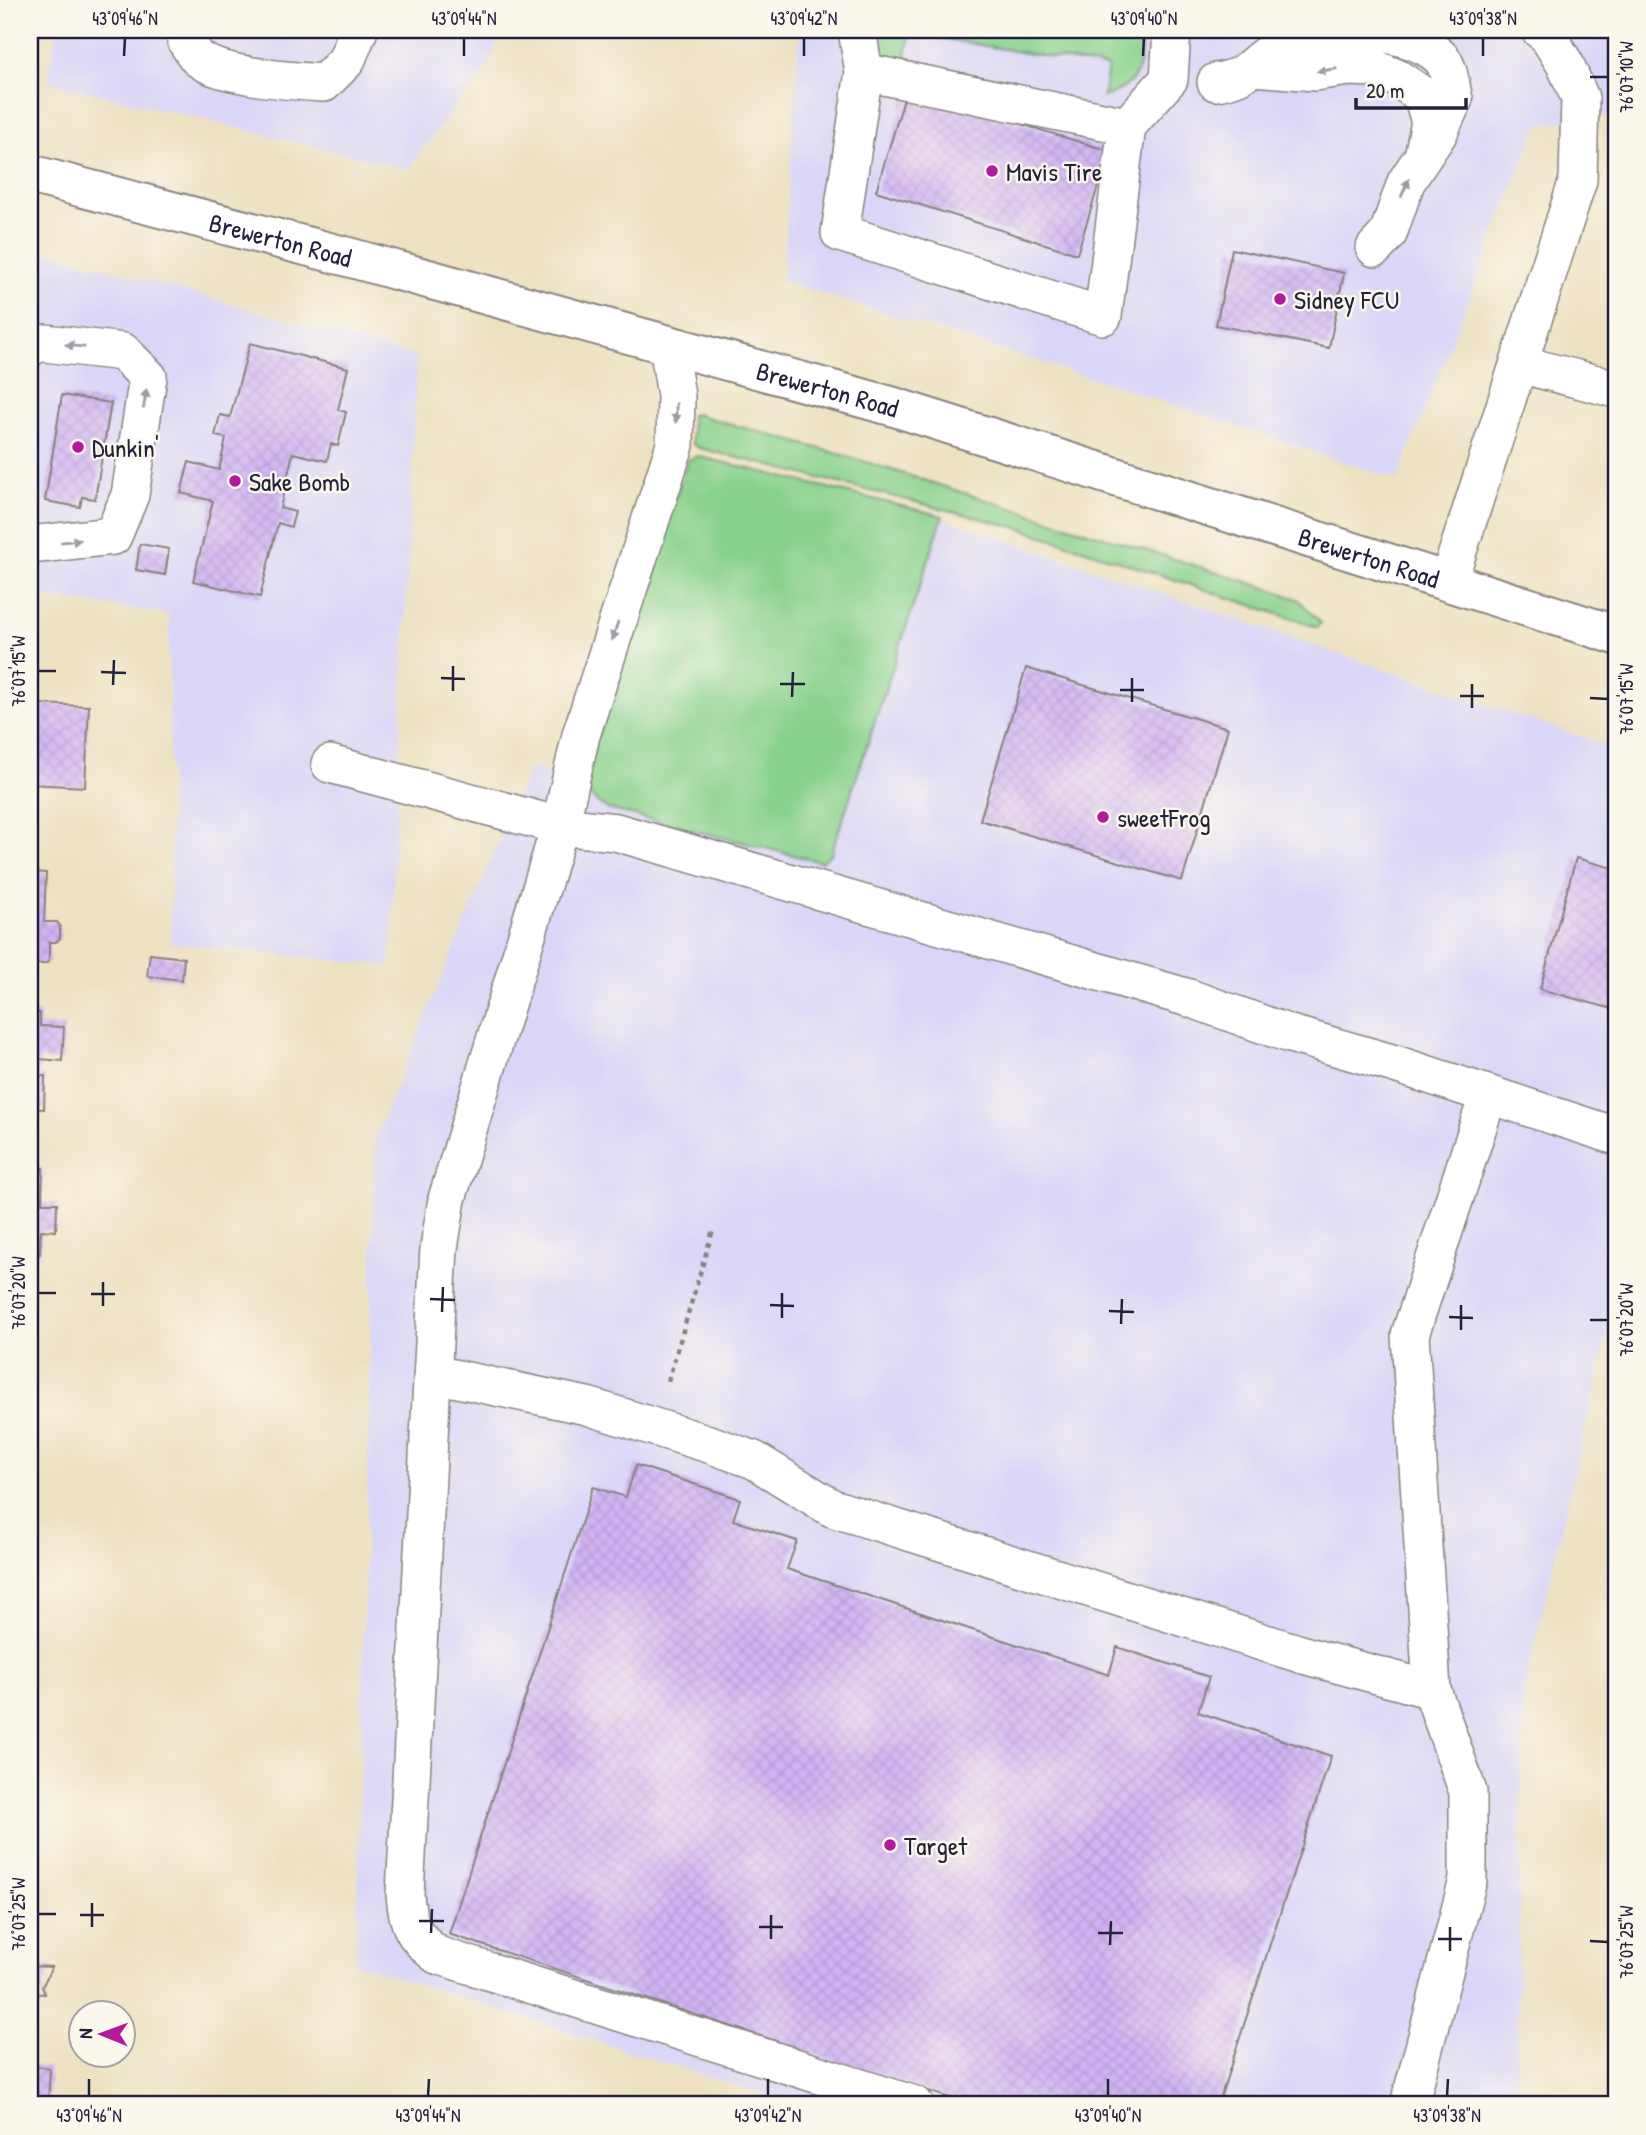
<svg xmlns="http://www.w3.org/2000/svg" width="1646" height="2135" font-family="'Patrick Hand',sans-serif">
	<defs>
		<pattern id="building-cross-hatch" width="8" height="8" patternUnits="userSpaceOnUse" patternTransform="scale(1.75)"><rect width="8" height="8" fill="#d2b3f4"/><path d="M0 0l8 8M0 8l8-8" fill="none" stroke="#b49ad2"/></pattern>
	</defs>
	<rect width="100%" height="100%" fill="#fbf7ec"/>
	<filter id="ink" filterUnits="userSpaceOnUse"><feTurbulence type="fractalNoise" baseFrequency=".0143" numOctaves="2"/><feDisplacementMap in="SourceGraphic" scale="14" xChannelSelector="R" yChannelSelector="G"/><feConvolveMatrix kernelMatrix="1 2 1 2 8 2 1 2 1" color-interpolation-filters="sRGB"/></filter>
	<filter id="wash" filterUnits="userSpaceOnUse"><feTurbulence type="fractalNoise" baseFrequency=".00686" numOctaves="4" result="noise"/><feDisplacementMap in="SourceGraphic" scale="28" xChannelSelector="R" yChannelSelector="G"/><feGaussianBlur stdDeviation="1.57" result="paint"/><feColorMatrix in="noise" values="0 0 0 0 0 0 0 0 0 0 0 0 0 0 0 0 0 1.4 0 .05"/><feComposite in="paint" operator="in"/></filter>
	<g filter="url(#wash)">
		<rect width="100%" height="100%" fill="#eee1c1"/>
		<path fill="#dad6f7" d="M57 30H502L489 64 407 169 48 82Z
			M800 30H1616V114L1538 125 1397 480 1132 391 782 281Z
			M30 247 417 357 390 966 171 943 169 614 30 595Z
			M925 512 1616 749V1297L1523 1694 1516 2105H797L356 1964 375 1138 530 767 825 848Z"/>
		<path fill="#89d28d" stroke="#567a64" stroke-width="2" d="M870 30H1141C1141 66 1142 85 1103 97L1108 67 910 33 905 62 879 56Z
			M695 414 850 457 1276 591 1298 599 1321 623 1317 627 1019 528 699 448 692 444 691 415Z
			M697 456 943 516 831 854 821 862 608 809C592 800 585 793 585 774L688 460Z"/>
		<g id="blocks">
			<path fill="url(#building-cross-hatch)" d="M907 89 1109 151 1077 254 876 191Z
				M1232 249 1344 273 1329 348 1216 325Z
				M250 343 348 368 338 410 346 412 338 446 331 444 327 461 293 453 280 508 295 512 291 527 278 523 260 597 193 581 213 501 181 493 189 462 219 470 226 438 215 436 220 415 230 417Z
				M62 395 111 403 95 499 82 497 80 507 45 501Z
				M140 544 169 549 165 575 136 570Z
				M1026 668 1228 728 1182 881 980 820Z
				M35 704 89 706 85 787 30 784V731H34Z
				M1576 858 1616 869V1010L1540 989Z
				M30 872 46 873 44 922H57L60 926V938L56 942H49V962L42 964 30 963Z
				M150 954 184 958 182 980 147 976Z
				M30 1013H40V1026L64 1027 62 1061 39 1059 38 1076H45L44 1109 30 1108Z
				M30 1167 43 1168 42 1203H57L56 1231 41 1230 40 1254H30Z
				M636 1465 740 1499 733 1520 797 1541 787 1569 1109 1675 1117 1647 1209 1677 1198 1712 1331 1756 1218 2105H1183L1163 2099 1161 2105H971L449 1934 593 1487 626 1497Z
				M30 1966 52 1967 42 1987 45 1994 30 1993Z
				M30 2066 50 2068 48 2103 30 2101Z"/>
		</g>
	</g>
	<g filter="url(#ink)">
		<use href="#blocks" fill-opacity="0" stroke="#88827e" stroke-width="2"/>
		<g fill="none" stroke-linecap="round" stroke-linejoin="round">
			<defs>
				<path id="minor" d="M188 30 186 41C190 46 194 55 199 59 223 77 294 81 324 83L346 61 359 30
					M857 30 864 72 840 233 1103 316 1127 126 1169 79 1172 30
					M1253 67 1315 72 1349 67 1373 68 1397 78 1422 95 1430 122 1424 152
					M864 72 1127 126
					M1216 82C1253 76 1249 63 1276 49 1317 27 1406 23 1441 58 1449 66 1451 88 1454 99L1438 134 1406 182 1388 234 1375 248
					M668 345 676 396 675 445 581 735 560 826 447 1199 439 1248 405 1894C407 1923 413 1937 437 1955L915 2105
					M30 348 32 343H45L123 352 148 377 130 495 113 536 30 545
					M1519 364 1616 389
					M1448 582 1578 180 1580 98 1565 64 1547 35 1540 30
					M330 764 560 826 616 832 1189 998 1287 1033 1395 1064 1616 1136
					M434 1374 587 1406 712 1445 754 1460 832 1508 1307 1656 1432 1690
					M1409 2105 1468 1880V1792L1432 1690 1410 1335 1488 1096"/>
				<g id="major">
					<path id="s1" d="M30 174 348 257 891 406 1616 635"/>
				</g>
			</defs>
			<use href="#minor" stroke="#88827e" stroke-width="40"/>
			<use href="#major" stroke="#88827e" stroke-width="42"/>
			<path stroke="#88827e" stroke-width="4.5" stroke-dasharray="5 5" stroke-linecap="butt" d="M668 1381 713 1230"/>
			<use href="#minor" stroke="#fff" stroke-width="37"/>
			<use href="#major" stroke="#fff" stroke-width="38"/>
		</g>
		<defs><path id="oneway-solid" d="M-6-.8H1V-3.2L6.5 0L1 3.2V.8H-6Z" transform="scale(1.75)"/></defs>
		<g fill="#9c9ca7">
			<use href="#oneway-solid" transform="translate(1327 70) rotate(172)"/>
			<use href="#oneway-solid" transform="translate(1405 188) rotate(-67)"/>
			<use href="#oneway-solid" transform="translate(75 346) rotate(-173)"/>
			<use href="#oneway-solid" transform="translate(145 399) rotate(-81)"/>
			<use href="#oneway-solid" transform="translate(676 413) rotate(91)"/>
			<use href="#oneway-solid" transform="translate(71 541) rotate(-6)"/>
			<use href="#oneway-solid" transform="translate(615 631) rotate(108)"/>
		</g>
	</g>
	<path fill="none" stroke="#22223b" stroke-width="2.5" d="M124 56 125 38M464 56V38M804 56V38M1143 56 1144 38M1483 56V38M1590 77H1608M38 671H56M101 672 126 673M441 678 465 679M780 684H805M113 685 114 660M1120 690H1144M453 691V666M1460 696H1484M792 697 793 672M1590 698 1608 699M1132 702V678M1472 708V684M38 1293H56M91 1294H115M430 1299 455 1300M770 1305 794 1306M103 1306V1282M1109 1311 1134 1312M442 1312 443 1287M1449 1317 1473 1318M782 1318V1293M1590 1320H1608M1121 1324 1122 1299M1461 1330V1305M38 1914H56M80 1915H104M419 1921H444M92 1927V1903M759 1927H783M431 1933 432 1909M1098 1933H1123M771 1939V1915M1438 1939H1462M1590 1941 1608 1942M1110 1945 1111 1921M1450 1951V1927M89 2096V2079M428 2096 429 2079M768 2096V2079M1108 2096V2079M1447 2096 1448 2079"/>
	<g fill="#b5179e" stroke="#fbf7ec" stroke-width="2.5">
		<circle cx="992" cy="171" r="7"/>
		<circle cx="1280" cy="299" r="7"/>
		<circle cx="78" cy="447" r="7"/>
		<circle cx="235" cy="481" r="7"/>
		<circle cx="1103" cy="817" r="7"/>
		<circle cx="890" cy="1845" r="7"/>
	</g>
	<g text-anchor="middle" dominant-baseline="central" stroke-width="5" stroke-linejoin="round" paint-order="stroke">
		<g font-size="26" fill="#22223b" stroke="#fbf7ec" text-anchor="start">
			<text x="1006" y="171">Mavis Tire</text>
			<text x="1294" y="299">Sidney FCU</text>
			<text x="92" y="447">Dunkin'</text>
			<text x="249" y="481">Sake Bomb</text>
			<text x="1117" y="817">sweetFrog</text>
			<text x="904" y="1845">Target</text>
		</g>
		<g font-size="26" fill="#22223b" stroke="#fbf7ec">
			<text stroke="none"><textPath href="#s1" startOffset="259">Brewerton Road</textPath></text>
			<text stroke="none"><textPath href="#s1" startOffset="826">Brewerton Road</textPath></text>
			<text stroke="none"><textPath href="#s1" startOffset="1393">Brewerton Road</textPath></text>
		</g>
	</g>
	<rect width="1646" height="2135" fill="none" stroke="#fbf7ec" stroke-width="77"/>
	<g transform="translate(102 2034) rotate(271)"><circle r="33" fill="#fbf7ec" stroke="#a4a2a5" stroke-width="2"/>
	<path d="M0-5L12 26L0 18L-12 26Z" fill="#b5179e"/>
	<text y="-10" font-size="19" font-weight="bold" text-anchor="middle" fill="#22223b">N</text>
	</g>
	<path d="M1356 98v10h110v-10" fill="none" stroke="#22223b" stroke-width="3.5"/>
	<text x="1366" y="98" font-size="21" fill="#22223b" stroke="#fbf7ec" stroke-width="5" paint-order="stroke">20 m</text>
	<rect x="38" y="38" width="1570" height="2058" fill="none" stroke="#22223b" stroke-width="2.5"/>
	<g font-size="18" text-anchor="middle" fill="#22223b">
		<text x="125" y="25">43°09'46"N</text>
		<text x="464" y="25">43°09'44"N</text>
		<text x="804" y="25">43°09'42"N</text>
		<text x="1144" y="25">43°09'40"N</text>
		<text x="1483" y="25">43°09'38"N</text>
		<text transform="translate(1627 77) rotate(-90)" y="6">76°07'10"W</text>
		<text transform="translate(19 671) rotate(-90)" y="6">76°07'15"W</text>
		<text transform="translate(1627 699) rotate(-90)" y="6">76°07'15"W</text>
		<text transform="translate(19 1293) rotate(-90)" y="6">76°07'20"W</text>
		<text transform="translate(1627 1320) rotate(-90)" y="6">76°07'20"W</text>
		<text transform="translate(19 1914) rotate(-90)" y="6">76°07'25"W</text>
		<text transform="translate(1627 1942) rotate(-90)" y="6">76°07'25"W</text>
		<text x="89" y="2122">43°09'46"N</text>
		<text x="428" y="2122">43°09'44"N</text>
		<text x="768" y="2122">43°09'42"N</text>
		<text x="1108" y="2122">43°09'40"N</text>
		<text x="1447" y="2122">43°09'38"N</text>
	</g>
</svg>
